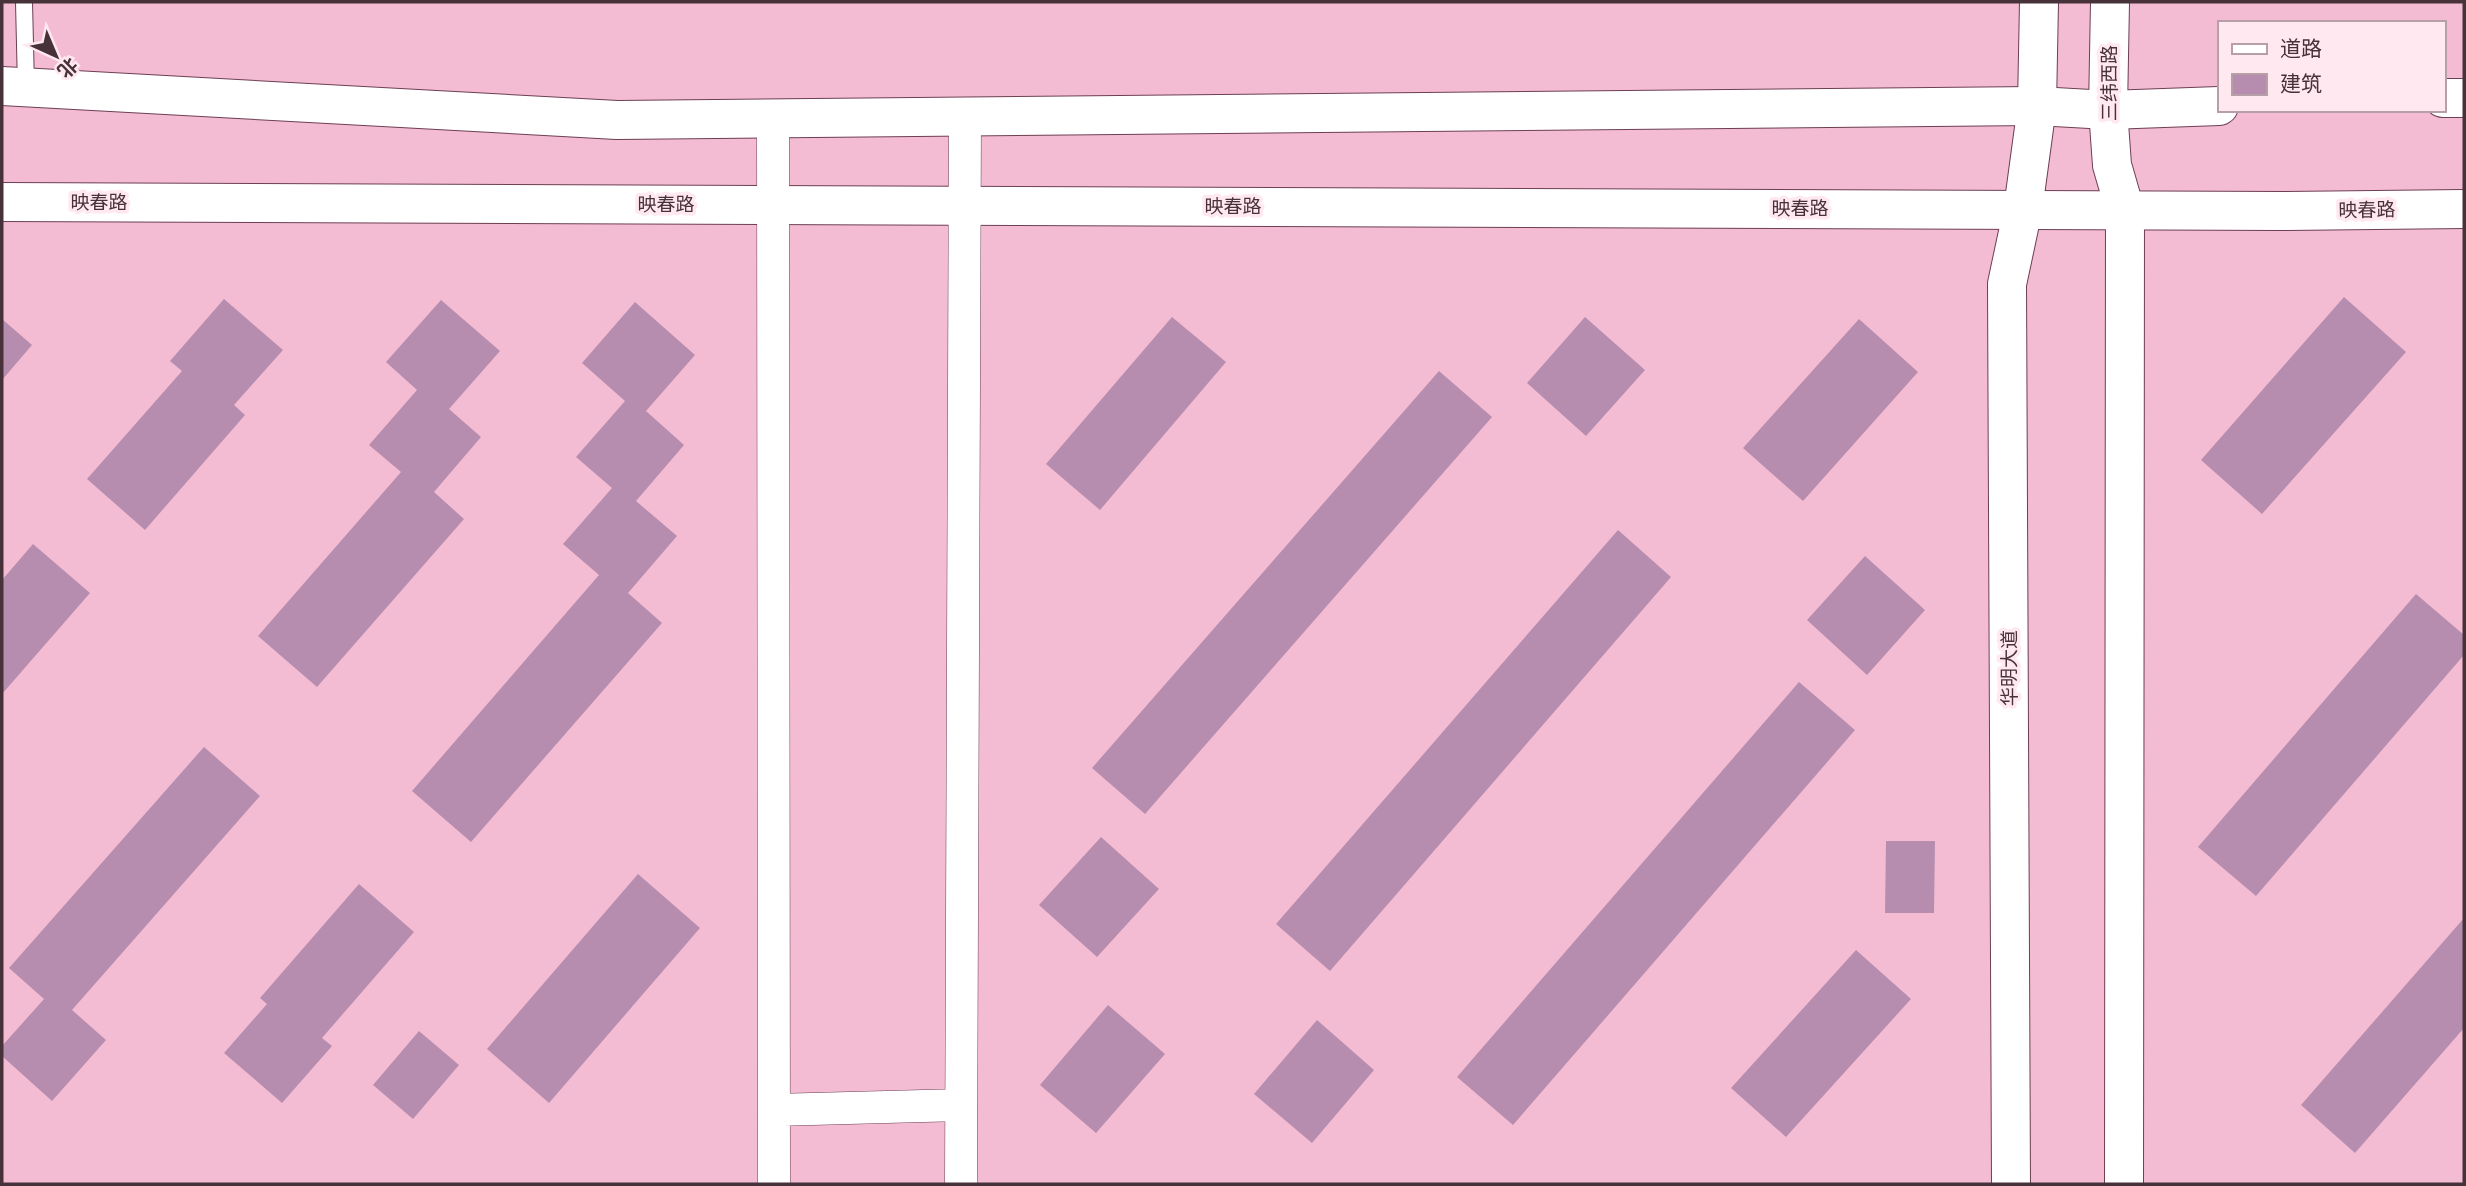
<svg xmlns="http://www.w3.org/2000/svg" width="2466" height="1186" font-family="'Roboto Serif','Noto Sans SC',serif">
	<rect width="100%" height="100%" fill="#f3bcd2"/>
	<path fill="#b78daf" d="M2344 297 2406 352 2262 514 2201 460Z
		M224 299 283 350 234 405 245 415 145 530 87 479 182 371 170 361Z
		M441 300 500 351 449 409 481 437 434 492 464 519 317 687 258 636 401 472 369 445 417 390 386 362Z
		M635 302 695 355 646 411 684 445 636 501 677 536 628 593 662 623 471 842 412 791 599 575 563 544 612 488 576 457 625 401 582 363Z
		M1172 317 1226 362 1100 510 1046 464Z
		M1585 317 1645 370 1586 436 1527 383Z
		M2 319 32 345 2 380Z
		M1859 319 1918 372 1803 501 1743 448Z
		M1439 371 1492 417 1145 814 1092 768Z
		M1618 530 1671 577 1330 971 1276 924Z
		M33 544 90 593 2 694V580Z
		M1865 556 1925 610 1867 675 1807 620Z
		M2416 594 2464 635V655L2256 896 2198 847Z
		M1799 682 1855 730 1513 1125 1457 1077Z
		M204 747 260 796 72 1010 106 1040 52 1101 2 1056V1046L44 999 9 968Z
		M1101 837 1159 889 1097 957 1039 905Z
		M1886 841H1935L1934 913H1885Z
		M638 874 700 928 549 1103 487 1049Z
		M359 884 414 932 322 1038 332 1046 282 1103 224 1053 267 1004 260 998Z
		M2464 918V1028L2355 1153 2301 1105Z
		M1856 950 1911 999 1786 1137 1731 1088Z
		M1108 1005 1165 1054 1096 1133 1040 1085Z
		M1317 1020 1374 1070 1312 1143 1254 1094Z
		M419 1031 459 1065 413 1119 373 1085Z"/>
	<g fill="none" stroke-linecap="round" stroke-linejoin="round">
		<defs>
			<path id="lane" d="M24 2 26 87"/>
			<path id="street" d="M773 119 774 1184
				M774 1110 961 1105
				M961 1184 965 118"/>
			<path id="secondary" d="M2110 2 2108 110 2112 165 2125 210 2124 1184
				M2011 1184 2007 284 2023 209 2037 106 2039 2"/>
			<path id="primary" d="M2 86 617 120 2037 106 2108 110 2219 106
				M2443 98H2464
				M2 202 2281 211 2464 209"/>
		</defs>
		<use href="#lane" stroke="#6d3f53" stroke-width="18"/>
		<use href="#street" stroke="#6d3f53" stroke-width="33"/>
		<use href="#secondary" stroke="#6d3f53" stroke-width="40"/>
		<use href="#primary" stroke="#6d3f53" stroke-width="40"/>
		<use href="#lane" stroke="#fff" stroke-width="16"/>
		<use href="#street" stroke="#fff" stroke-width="32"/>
		<use href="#secondary" stroke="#fff" stroke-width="38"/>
		<use href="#primary" stroke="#fff" stroke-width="38"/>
	</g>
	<g text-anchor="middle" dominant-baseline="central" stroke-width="7" stroke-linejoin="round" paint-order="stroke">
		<g font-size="19" fill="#48323a" stroke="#ffe8f0">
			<text transform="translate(2109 83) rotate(-90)">三纬西路</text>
			<text x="99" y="202">映春路</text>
			<text x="666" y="204">映春路</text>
			<text x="1233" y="206">映春路</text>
			<text x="1800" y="208">映春路</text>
			<text transform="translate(2367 210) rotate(-1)">映春路</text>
			<text transform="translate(2009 668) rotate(-90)">华明大道</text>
		</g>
	</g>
	<rect width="2466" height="1186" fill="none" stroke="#48323a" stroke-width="7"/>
	<rect x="2218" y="21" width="228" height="91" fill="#ffe8f0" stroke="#b69fa7" stroke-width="2"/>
	<rect x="2232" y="44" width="35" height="10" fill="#ffffff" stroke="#b69fa7" stroke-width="2"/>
	<text x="2280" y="56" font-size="21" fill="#48323a">道路</text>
	<rect x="2232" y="74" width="35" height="21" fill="#b78daf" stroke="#b69fa7" stroke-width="2"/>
	<text x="2280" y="91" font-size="21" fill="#48323a">建筑</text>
	<g transform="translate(56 56) rotate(136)" stroke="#ffe8f0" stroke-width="5" paint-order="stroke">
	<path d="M0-5L12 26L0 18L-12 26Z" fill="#48323a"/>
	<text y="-10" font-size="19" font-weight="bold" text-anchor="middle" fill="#48323a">北</text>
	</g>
</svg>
